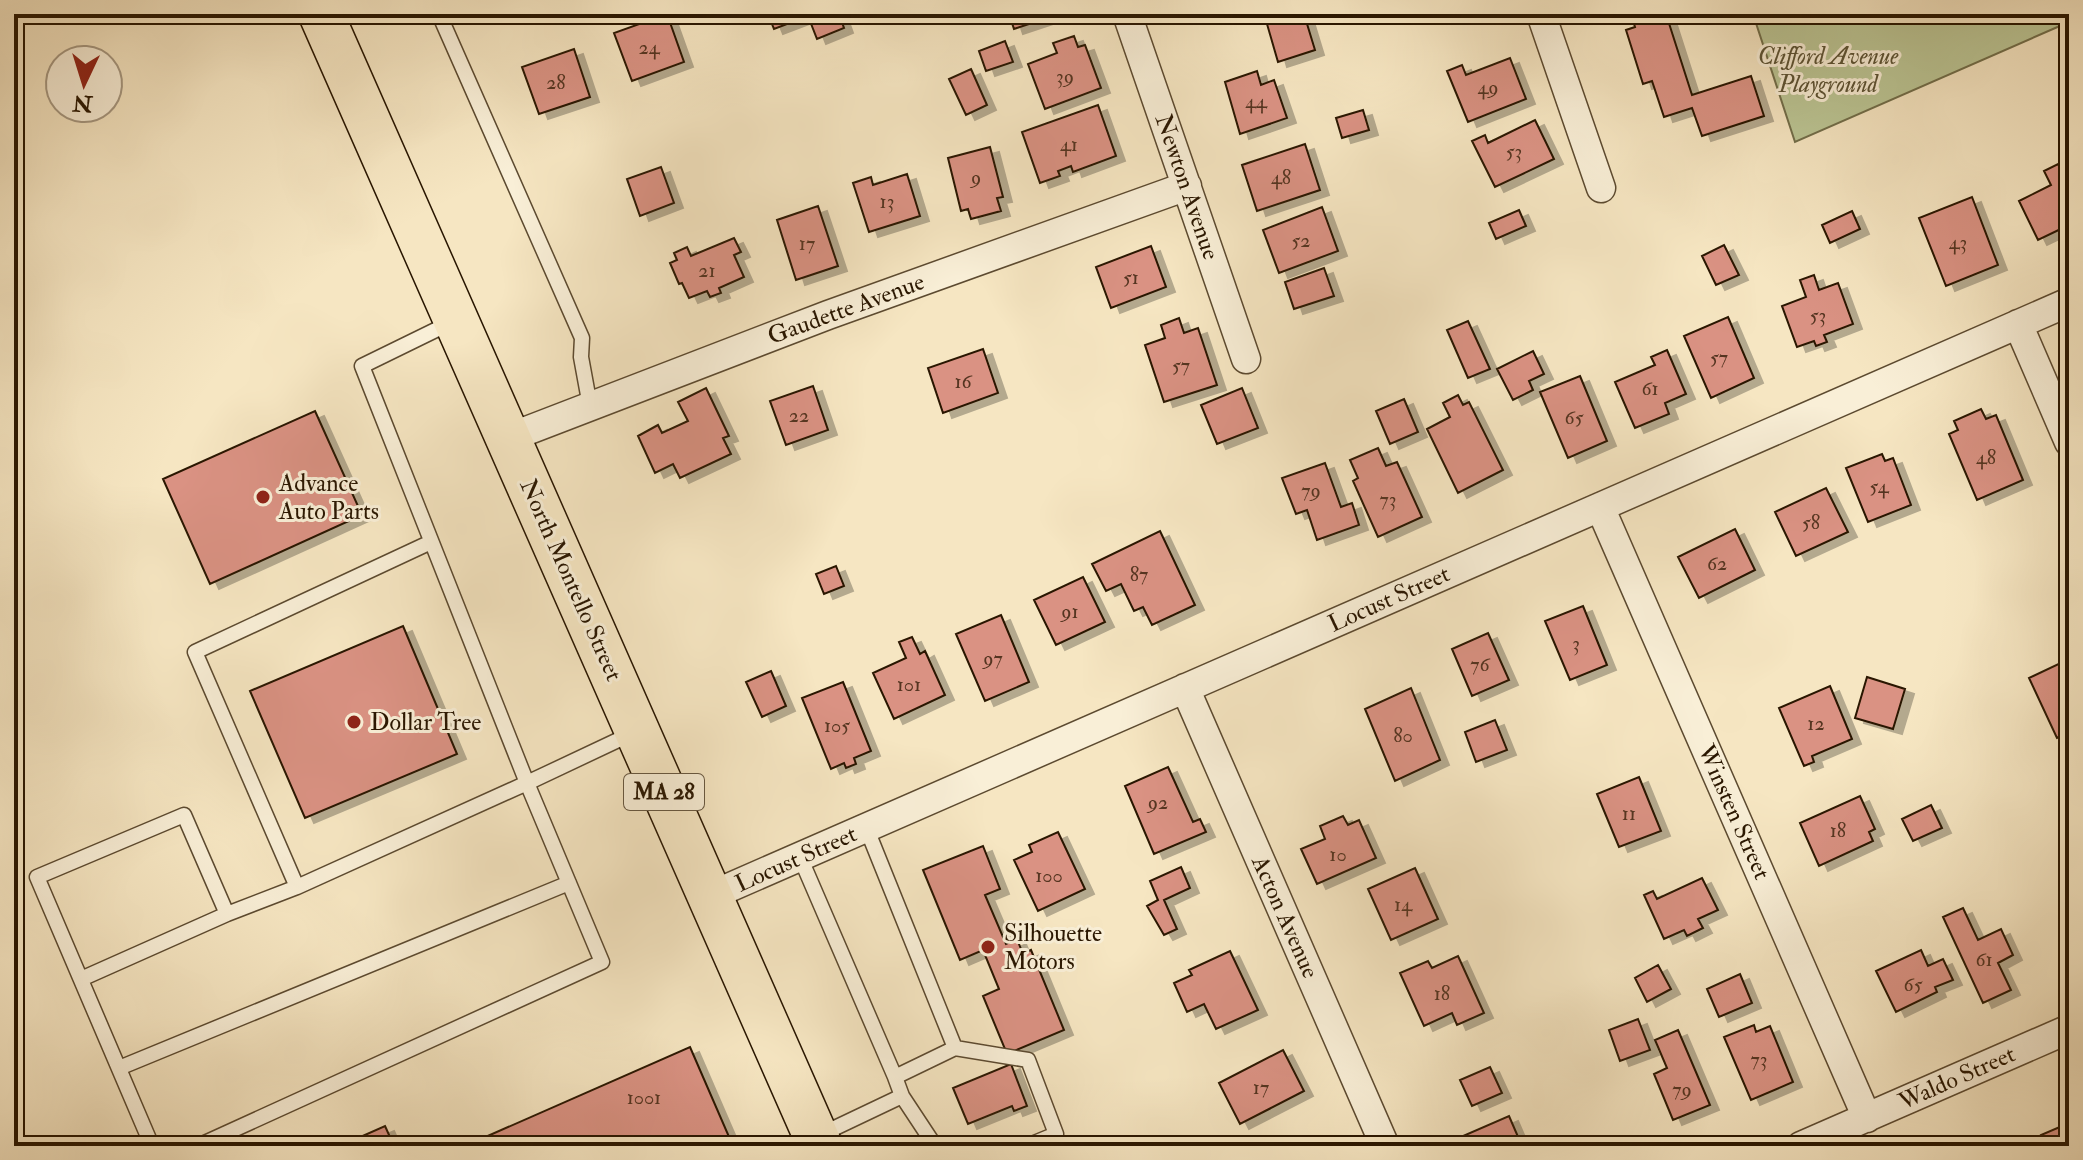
<svg xmlns="http://www.w3.org/2000/svg" width="2083" height="1160" font-family="'IM FELL Double Pica',serif">
	<defs>
		<filter id="shadow"><feDropShadow dx="9" dy="5" stdDeviation="0" flood-color="#0004"/></filter>
	</defs>
	<rect width="100%" height="100%" fill="#f6e6c2"/>
	<filter id="stains"><feTurbulence type="fractalNoise" baseFrequency=".0025" numOctaves="4"/><feColorMatrix values="0 0 0 0 .2 0 0 0 0 .09 0 0 0 0 .02 0 0 0 .5 -.17"/></filter>
	<radialGradient id="worn" r=".72"><stop offset=".6" stop-color="#630" stop-opacity="0"/><stop offset="1" stop-color="#630" stop-opacity=".3"/></radialGradient>
	<path fill="#bbc594" stroke="#726e4a" stroke-width="2" d="M1753 14H2069V22L1795 142Z"/>
	<path fill="#da9283" stroke="#291600" stroke-width="2" filter="url(#shadow)" d="M667 14 684 62 632 81 614 33Z
		M768 14H839L844 28 817 39 808 16 774 29Z
		M1009 14H1059L1014 29Z
		M1299 14H1304L1315 50 1278 62 1267 24Z
		M1631 14H1666L1692 95 1751 76 1764 116 1702 136 1692 108 1664 117 1652 81 1643 84 1626 30 1635 27Z
		M1074 36 1078 47 1085 45 1101 88 1045 109 1028 64 1057 53 1053 43Z
		M1005 41 1013 62 986 71 979 51Z
		M574 49 590 97 539 114 522 67Z
		M1510 58 1526 99 1468 122 1447 71 1462 65 1466 75Z
		M971 69 987 105 966 115 949 79Z
		M1257 71 1261 85 1274 80 1287 118 1240 134 1225 82Z
		M1098 105 1116 156 1073 172 1071 166 1058 171 1060 176 1040 183 1022 132Z
		M1363 110 1369 130 1342 138 1336 118Z
		M1535 120 1554 159 1495 187 1472 141 1485 135 1488 143Z
		M1305 144 1320 190 1257 211 1242 165Z
		M990 147 1003 197 997 198 1001 211 971 219 968 209 961 211 948 158Z
		M2058 164 2069 187V225L2038 240 2019 201 2051 185 2044 171Z
		M661 167 674 203 640 216 627 179Z
		M907 174 920 216 869 232 853 183 871 177 873 185Z
		M1972 197 1998 265 1946 286 1919 218Z
		M818 206 838 266 796 280 777 220Z
		M1322 207 1338 251 1279 273 1263 230Z
		M1519 210 1526 226 1496 239 1489 223Z
		M1852 211 1860 229 1830 243 1822 225Z
		M734 238 741 252 734 255 744 277 719 288 721 293 710 297 707 291 689 298 682 283 679 284 670 263 677 260 674 253 687 247 691 256Z
		M1724 245 1739 275 1716 285 1702 256Z
		M1151 246 1166 287 1111 308 1096 267Z
		M1324 268 1334 296 1294 309 1285 282Z
		M1814 275 1819 290 1838 283 1853 324 1824 335 1827 342 1816 346 1814 341 1797 347 1782 306 1806 297 1800 280Z
		M1728 317 1754 378 1711 398 1684 336Z
		M1179 318 1184 333 1198 328 1217 385 1164 402 1145 345 1165 338 1161 325Z
		M1468 321 1490 369 1468 378 1447 330Z
		M983 349 998 393 943 413 928 368Z
		M1667 350 1686 394 1665 403 1669 414 1635 428 1615 382 1655 365 1651 357Z
		M1533 351 1544 374 1529 381 1533 390 1513 400 1497 369Z
		M1580 376 1607 441 1568 458 1540 392Z
		M813 386 828 430 786 445 770 401Z
		M706 388 729 436 723 438 731 454 680 478 673 464 655 473 638 436 658 425 662 433 688 421 678 402Z
		M1242 388 1258 428 1217 444 1201 405Z
		M1458 395 1463 405 1469 402 1503 470 1458 493 1427 429 1450 417 1443 403Z
		M1404 399 1418 432 1390 444 1376 411Z
		M1981 409 1986 419 1996 415 2023 480 1977 500 1949 434 1958 430 1954 421Z
		M315 411 362 515 210 584 163 479Z
		M1378 448 1386 466 1397 462 1422 517 1378 537 1353 481 1358 478 1350 460Z
		M1882 454 1885 461 1893 458 1911 505 1868 522 1846 468Z
		M1325 463 1341 507 1352 503 1359 525 1317 540 1307 510 1296 514 1282 478Z
		M1826 488 1848 532 1796 556 1775 512Z
		M1735 529 1755 570 1699 598 1678 557Z
		M1160 531 1195 605 1152 625 1143 607 1134 611 1121 584 1106 591 1092 564Z
		M836 566 844 586 824 594 816 574Z
		M1083 577 1105 622 1056 645 1034 600Z
		M1583 606 1607 665 1570 680 1545 621Z
		M1001 615 1029 682 985 701 956 634Z
		M403 626 457 754 305 818 250 691Z
		M1488 633 1509 680 1472 696 1452 649Z
		M912 637 920 654 925 651 945 695 894 719 873 673 906 658 899 642Z
		M2069 659V733L2057 738 2029 678Z
		M771 671 786 706 762 717 746 682Z
		M1867 677 1905 689 1893 729 1855 718Z
		M843 682 871 751 854 758 856 764 846 768 844 763 831 769 802 698Z
		M1830 686 1852 739 1812 756 1814 762 1804 766 1779 708Z
		M1411 688 1440 760 1395 781 1365 709Z
		M1495 720 1507 750 1476 762 1465 732Z
		M1168 767 1193 822 1200 819 1206 832 1154 854 1125 786Z
		M1639 777 1661 831 1619 847 1597 794Z
		M1860 796 1875 829 1869 832 1873 841 1819 866 1800 823Z
		M1931 805 1942 828 1913 841 1902 819Z
		M1343 816 1348 825 1359 820 1376 858 1317 884 1301 849 1325 839 1320 826Z
		M1058 832 1085 889 1038 911 1014 860 1032 852 1029 845Z
		M983 846 1000 889 985 895 1006 944 1017 939 1023 954 1031 950 1064 1030 1007 1054 983 996 999 989 983 950 960 960 923 870Z
		M1181 867 1190 888 1164 900 1177 929 1164 935 1147 906 1158 900 1150 881Z
		M1415 868 1438 919 1391 940 1368 889Z
		M1702 878 1718 910 1698 919 1703 928 1687 936 1684 930 1664 939 1644 895 1653 891 1657 899Z
		M1963 908 1978 940 2001 929 2013 955 1998 963 2011 990 1983 1003 1943 917Z
		M1921 950 1928 966 1943 959 1953 980 1935 987 1937 992 1896 1012 1876 971Z
		M1230 951 1258 1010 1216 1029 1204 1004 1187 1012 1174 983 1192 975 1189 970Z
		M1458 956 1484 1013 1457 1025 1452 1013 1424 1026 1400 973 1428 961 1432 968Z
		M1658 965 1671 989 1647 1002 1635 978Z
		M1740 974 1752 1003 1719 1017 1707 989Z
		M1638 1019 1650 1050 1620 1061 1609 1030Z
		M1754 1025 1756 1032 1770 1026 1793 1082 1751 1100 1724 1037Z
		M1678 1030 1710 1105 1673 1120 1654 1074 1667 1068 1655 1040Z
		M690 1047 733 1146H465Z
		M1283 1050 1304 1091 1240 1124 1219 1083Z
		M1011 1064 1027 1106 1014 1111 1012 1106 968 1124 953 1088Z
		M1490 1067 1502 1093 1472 1106 1460 1080Z
		M1509 1116 1522 1146H1467L1463 1136Z
		M2069 1123V1146H2046L2041 1135Z
		M385 1126 394 1146H340Z"/>
	<g fill="none" stroke-linecap="round" stroke-linejoin="round">
		<defs>
			<path id="lane" d="M439 14 582 338 581 357 590 406
				M800 857 895 1077 955 1048 866 827
				M297 887 195 652 431 542
				M81 979 227 914 297 887 527 783 633 733
				M955 1048 1028 1060 1056 1134 1027 1146
				M119 1068 569 883
				M902 1096 935 1146
				M820 1135 902 1096 895 1077
				M152 1146 37 877 184 815 227 914
				M198 1146 602 962 527 783 362 366 452 322"/>
			<path id="street" d="M1127 14 1246 359
				M1541 14 1601 188
				M2018 324 2069 442
				M508 438 828 315 1187 186
				M1600 507 1867 1118
				M1185 688 1385 1146
				M710 896 2069 302
				M1801 1146 2069 1029"/>
			<path id="primary" d="M321 14 820 1146"/>
		</defs>
		<use href="#lane" stroke="#5c4a30" stroke-width="17"/>
		<use href="#street" stroke="#5c4a30" stroke-width="31"/>
		<use href="#primary" stroke="#291600" stroke-width="47"/>
		<use href="#lane" stroke="#f9efd7" stroke-width="14"/>
		<use href="#street" stroke="#f9efd7" stroke-width="28"/>
		<use href="#primary" stroke="#f6e6c2" stroke-width="44"/>
	</g>
	<g fill="#8f2418" stroke="#f9efd7" stroke-width="3">
		<circle cx="263" cy="497" r="8"/>
		<circle cx="354" cy="722" r="8"/>
		<circle cx="988" cy="947" r="8"/>
	</g>
	<g text-anchor="middle" dominant-baseline="central" stroke-width="6" stroke-linejoin="round" paint-order="stroke">
		<g font-size="20" fill="#553521">
			<text x="649" y="47">24</text>
			<text x="1065" y="76">39</text>
			<text x="556" y="82">28</text>
			<text x="1488" y="87">49</text>
			<text x="1256" y="101">44</text>
			<text x="1069" y="144">41</text>
			<text x="1514" y="151">53</text>
			<text x="976" y="177">9</text>
			<text x="1281" y="177">48</text>
			<text x="887" y="201">13</text>
			<text x="1301" y="240">52</text>
			<text x="1958" y="242">43</text>
			<text x="807" y="243">17</text>
			<text x="707" y="270">21</text>
			<text x="1131" y="277">51</text>
			<text x="1818" y="315">53</text>
			<text x="1719" y="357">57</text>
			<text x="1181" y="365">57</text>
			<text x="963" y="381">16</text>
			<text x="1650" y="388">61</text>
			<text x="799" y="415">22</text>
			<text x="1574" y="417">65</text>
			<text x="1986" y="457">48</text>
			<text x="1879" y="486">54</text>
			<text x="1311" y="490">79</text>
			<text x="1388" y="499">73</text>
			<text x="1811" y="522">58</text>
			<text x="1717" y="563">62</text>
			<text x="1139" y="574">87</text>
			<text x="1070" y="611">91</text>
			<text x="1576" y="643">3</text>
			<text x="993" y="658">97</text>
			<text x="1480" y="664">76</text>
			<text x="909" y="684">101</text>
			<text x="1816" y="723">12</text>
			<text x="837" y="725">105</text>
			<text x="1403" y="735">80</text>
			<text x="1158" y="802">92</text>
			<text x="1629" y="813">11</text>
			<text x="1838" y="830">18</text>
			<text x="1338" y="854">10</text>
			<text x="1049" y="875">100</text>
			<text x="1403" y="904">14</text>
			<text x="1984" y="959">61</text>
			<text x="1913" y="984">65</text>
			<text x="1442" y="993">18</text>
			<text x="1759" y="1059">73</text>
			<text x="1261" y="1087">17</text>
			<text x="1682" y="1089">79</text>
			<text x="644" y="1097">1001</text>
		</g>
		<rect fill="#f9efd7" stroke="#675740" stroke-width="2" x="624" y="774" width="80" height="36" rx="6"/>
		<g font-size="22" font-weight="bold" fill="#291600">
			<text x="664" y="792">MA 28</text>
		</g>
		<g font-size="24" font-style="italic" fill="#5c5334" stroke="#f9efd7">
			<text x="1828" y="56">Clifford Avenue<tspan x="1828" dy="28">Playground</tspan></text>
		</g>
		<g font-size="24" fill="#291600" stroke="#f9efd7">
			<text transform="translate(1187 187) rotate(71)">Newton Avenue</text>
			<text transform="translate(846 309) rotate(-20)">Gaudette Avenue</text>
			<text transform="translate(571 580) rotate(66)">North Montello Street</text>
			<text transform="translate(1389 599) rotate(-24)">Locust Street</text>
			<text transform="translate(1734 812) rotate(66)">Winsten Street</text>
			<text transform="translate(796 859) rotate(-24)">Locust Street</text>
			<text transform="translate(1285 917) rotate(66)">Acton Avenue</text>
			<text transform="translate(1957 1078) rotate(-24)">Waldo Street</text>
		</g>
		<g font-size="24" fill="#291600" stroke="#f9efd7" text-anchor="start">
			<text x="279" y="483">Advance<tspan x="279" dy="28">Auto Parts</tspan></text>
			<text x="370" y="722">Dollar Tree</text>
			<text x="1004" y="933">Silhouette<tspan x="1004" dy="28">Motors</tspan></text>
		</g>
	</g>
	<rect width="2083" height="1160" fill="none" stroke="#f6e6c2" stroke-width="48"/>
	<rect x="16" y="16" width="2051" height="1128" fill="none" stroke="#291600" stroke-width="4"/>
	<rect x="24" y="24" width="2035" height="1112" fill="none" stroke="#291600" stroke-width="2"/>
	<g transform="translate(84 84) rotate(184)"><circle r="38" fill="#f9efd7" stroke="#a69881" stroke-width="2"/>
	<path d="M0-6L14 30L0 20L-14 30Z" fill="#8f2418"/>
	<text y="-12" font-size="22" font-weight="bold" text-anchor="middle" fill="#291600">N</text>
	</g>
	<rect width="100%" height="100%" filter="url(#stains)"/>
	<rect width="100%" height="100%" fill="url(#worn)"/>
</svg>
